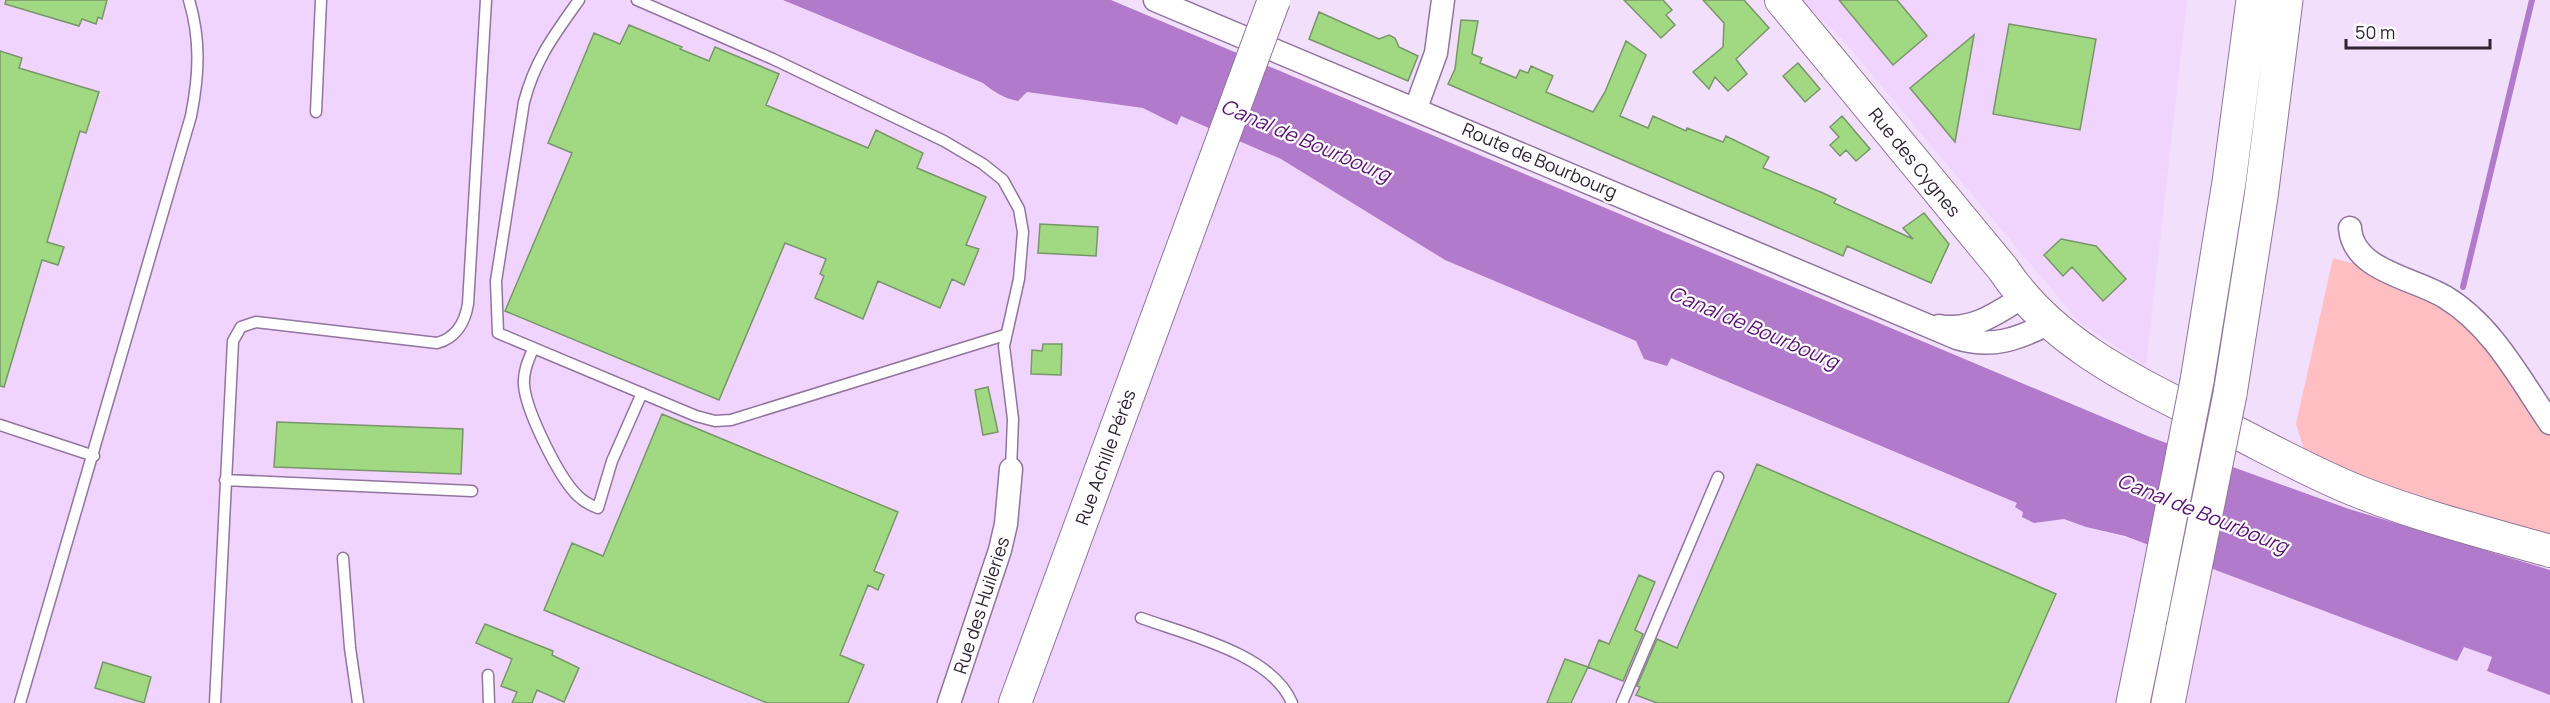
<svg xmlns="http://www.w3.org/2000/svg" width="2550" height="703" font-family="Manrope,sans-serif">
	<rect width="100%" height="100%" fill="#f2dffb"/>
	<path fill="#f0d4fe" d="M0 0H783L983 83 994 92 1024 96 1027 92 1144 108 1176 125 1180 115 1281 159 1445 260 1636 341 1644 359 1670 358 2017 503 2034 523 2064 519 2077 522 2086 527 2145 543 2457 661 2463 647 2492 657 2487 671 2550 695V703H0Z
		M1801 0H2187L2146 366 2079 322 1843 40Z"/>
	<path fill="#ffbfc2" d="M2333 258 2373 269 2475 325 2550 430V537L2378 486 2306 456 2296 424Z"/>
	<path fill="#b17aca" d="M783 0H1111L2150 437 2349 509 2550 570V695L2487 671 2492 657 2464 647 2457 661 2125 536 2086 527 2064 519 2034 523 2022 517 2023 512 2015 507 2017 503 1671 358 1667 366 1644 359 1636 341 1445 260 1281 159 1181 116 1177 125 1143 108 1027 92 1018 101C1003 98 994 92 983 83Z"/>
	<g fill="none" stroke-linecap="round" stroke-linejoin="round">
		<path stroke="#b17aca" stroke-width="6" d="M2463 287 2532 0"/>
	</g>
	<path fill="#a1d882" stroke="#79956a" stroke-width="1.5" d="M6 0H107L102 19 98 17 96 24 82 19 79 26 5 4Z
		M1624 0H1663L1672 10 1666 15 1675 25 1661 38Z
		M1703 0H1744L1769 28 1736 59 1747 74 1728 91 1715 77 1709 89 1693 72 1723 47 1724 23Z
		M1839 0H1897L1927 36 1893 65Z
		M1319 12 1379 39 1389 35 1395 38 1399 47 1418 56 1408 81 1309 39Z
		M1461 20 1478 21 1472 54 1482 58 1480 63 1516 78 1520 70 1528 73 1531 66 1553 76 1546 92 1593 112 1605 92 1626 41 1646 55 1620 116 1648 128 1653 116 1686 131 1687 128 1723 142 1726 136 1769 157 1763 168 1823 193 1836 199 1834 203 1913 239 1903 228 1924 213 1949 244 1931 283 1847 246 1843 256 1448 84 1455 69Z
		M2009 24 2096 39 2080 130 1993 114Z
		M629 25 682 47 680 49 709 61 715 47 779 74 766 105 868 148 876 130 923 153 917 168 986 197 966 245 979 249 964 285 952 279 940 308 878 281 863 319 815 298 824 276 820 274 826 259 785 243 719 400 505 311 572 153 548 143 594 33 620 44Z
		M1974 35 1955 142 1910 88Z
		M0 51 22 58 19 68 99 92 86 133 80 131 47 242 64 247 58 265 42 260 4 387 0 386Z
		M1798 63 1820 89 1805 102 1783 76Z
		M1842 116 1870 149 1856 161 1846 150 1840 156 1830 145 1839 137 1830 127Z
		M1040 224 1098 227 1096 256 1038 253Z
		M2061 239 2096 246 2126 279 2103 301 2072 267 2063 276 2044 255Z
		M1043 344H1062L1061 375 1031 374 1032 350 1042 351Z
		M988 387 998 432 983 435 975 390Z
		M662 414 898 512 874 571 884 575 878 590 868 585 840 655 864 665 848 703H767L544 610 572 543 603 556Z
		M277 422 463 429 461 474 274 467Z
		M1757 464 2056 594 2008 703H1657L1636 695 1640 687 1637 686 1657 639 1677 648Z
		M1639 575 1655 582 1635 630 1643 634 1623 681 1588 667 1599 640 1609 644Z
		M485 624 553 651 552 655 579 668 564 702 537 690 532 703H512L517 692 501 686 512 659 476 643Z
		M1565 659 1588 667 1571 703H1547Z
		M103 662 151 677 144 703 95 688Z"/>
	<g fill="none" stroke-linecap="round" stroke-linejoin="round">
		<defs>
			<path id="lane" d="M579 0C554 35 535 60 524 102L496 281 498 333 696 416 715 421 731 420 1005 335
				M637 0 773 59 944 141 983 164 1003 180 1019 209 1023 232 1019 279 1004 346 1013 419 1011 469
				M316 112 321 0
				M533 349C528 361 523 372 524 385 526 411 559 478 578 496 584 502 590 505 598 508L612 461 642 393
				M0 425 94 456
				M225 480 472 491
				M343 558 350 648 358 703
				M1141 618C1188 635 1272 654 1292 703
				M488 675 489 703
				M20 703 191 116C199 75 201 40 189 0
				M215 703 233 341 241 327 256 322 437 343C456 338 465 322 468 304L486 0
				M1622 703 1718 477"/>
			<path id="street" d="M1155 0 1957 338C1992 349 2018 339 2050 323
				M1416 108 1436 53 1443 0
				M2350 228C2353 271 2414 278 2445 297 2492 325 2520 379 2550 423
				M1939 326C1972 332 1997 313 2023 297
				M949 703 1000 550 1006 524 1011 469"/>
			<path id="secondary" d="M1781 0 2003 269C2052 343 2133 381 2211 420 2261 444 2310 473 2362 493 2423 517 2487 533 2550 551
				M1015 703 1196 211"/>
			<path id="highway" d="M2197 381 2229 182 2253 0
				M2230 394 2261 197 2286 0
				M2133 703 2151 615
				M2168 703 2183 628"/>
		</defs>
		<use href="#lane" stroke="#91759e" stroke-width="13"/>
		<use href="#street" stroke="#91759e" stroke-width="25"/>
		<use href="#secondary" stroke="#91759e" stroke-width="34"/>
		<use href="#highway" stroke="#91759e" stroke-width="35"/>
		<use href="#lane" stroke="#fff" stroke-width="10"/>
		<use href="#street" stroke="#fff" stroke-width="22"/>
		<use href="#secondary" stroke="#fff" stroke-width="32"/>
		<use href="#highway" stroke="#fff" stroke-width="33"/>
		<defs>
			<path id="secondary-bridge" d="M1196 211 1274 0"/>
			<path id="highway-bridge" d="M2151 615 2197 381
				M2183 628 2230 394"/>
		</defs>
		<use href="#secondary-bridge" stroke="#91759e" stroke-width="34" stroke-linecap="butt"/>
		<use href="#highway-bridge" stroke="#91759e" stroke-width="35" stroke-linecap="butt"/>
		<use href="#secondary-bridge" stroke="#fff" stroke-width="32"/>
		<use href="#highway-bridge" stroke="#fff" stroke-width="33"/>
	</g>
	<g text-anchor="middle" dominant-baseline="central" stroke-width="4.5" stroke-linejoin="round" paint-order="stroke">
		<g font-size="18" fill="#2e2233" stroke="#fff">
			<text transform="translate(1540 160) rotate(23)">Route de Bourbourg</text>
			<text transform="translate(1915 162) rotate(51)">Rue des Cygnes</text>
			<text transform="translate(1105 457) rotate(-70)">Rue Achille Pérès</text>
			<text transform="translate(981 605) rotate(-72)">Rue des Huileries</text>
		</g>
		<g font-size="20" font-style="italic" fill="#5a1273" stroke="#fff">
			<text transform="translate(1306 140) rotate(23)">Canal de Bourbourg</text>
			<text transform="translate(1754 327) rotate(23)">Canal de Bourbourg</text>
			<text transform="translate(2203 513) rotate(22)">Canal de Bourbourg</text>
		</g>
	</g>
	<path d="M2346 39v9h144v-9" fill="none" stroke="#2e2233" stroke-width="3"/>
	<text x="2355" y="39" font-size="18" fill="#2e2233" stroke="#ffffff" stroke-width="4.5" paint-order="stroke">50 m</text>
</svg>
